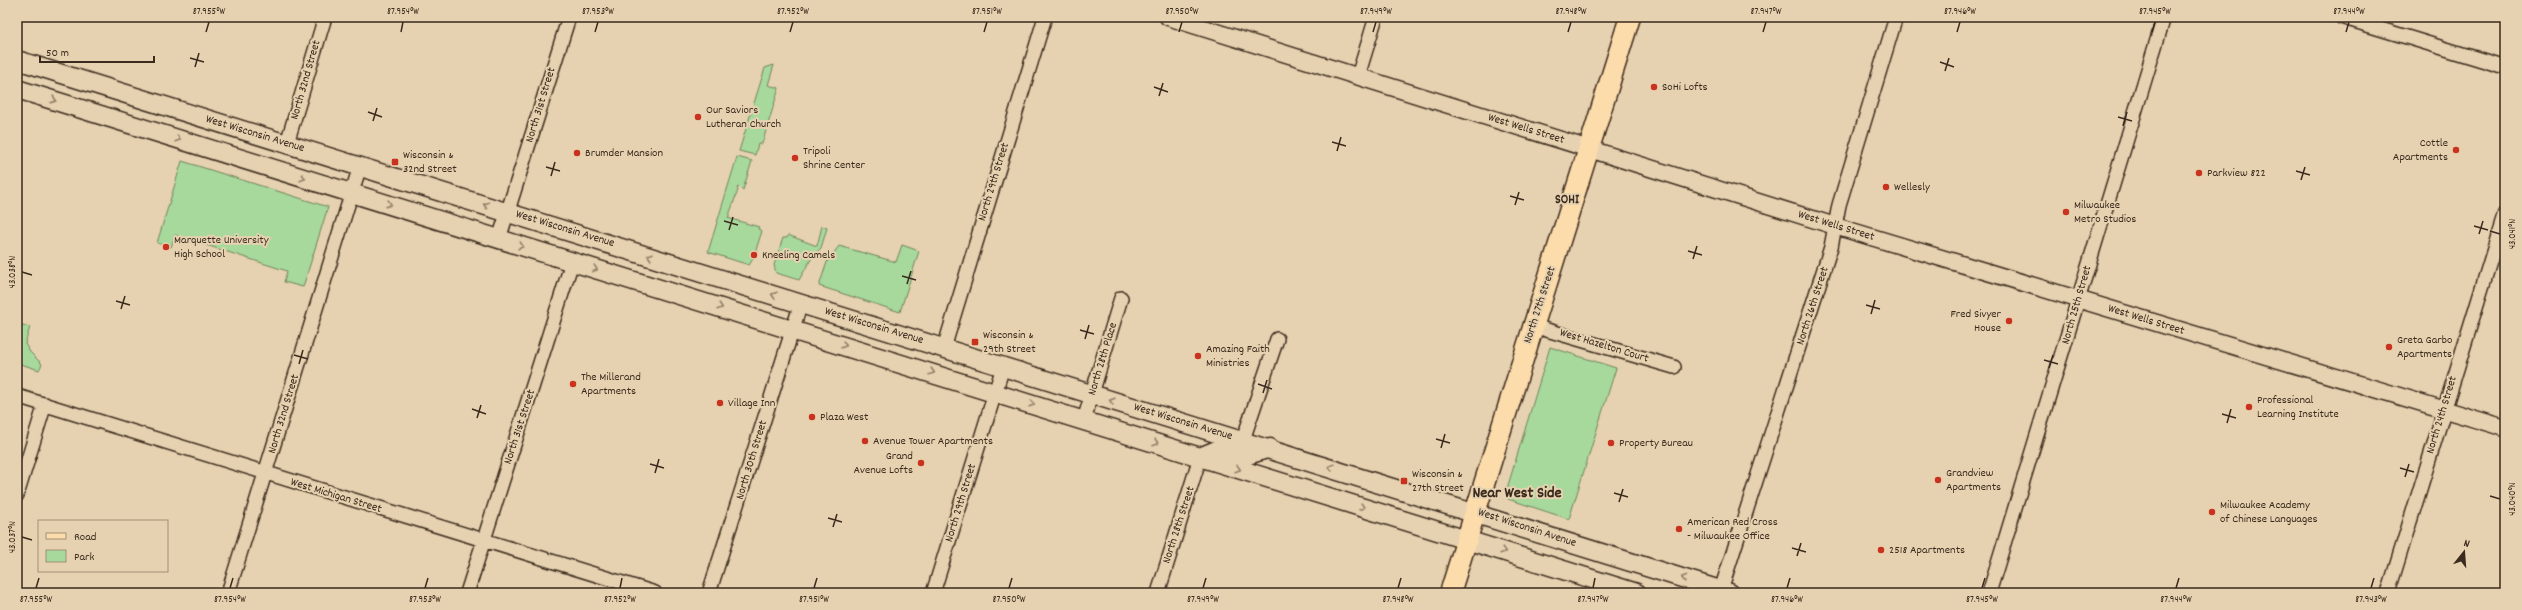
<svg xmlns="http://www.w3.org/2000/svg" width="2522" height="610" font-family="Dekko,sans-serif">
	<rect width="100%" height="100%" fill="#e6d2b0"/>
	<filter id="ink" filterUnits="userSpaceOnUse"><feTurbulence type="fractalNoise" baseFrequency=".025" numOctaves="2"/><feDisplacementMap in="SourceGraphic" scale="8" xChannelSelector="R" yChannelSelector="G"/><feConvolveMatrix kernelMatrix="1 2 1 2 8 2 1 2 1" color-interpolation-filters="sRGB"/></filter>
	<g filter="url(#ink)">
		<path fill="#a6d99b" stroke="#70825c" d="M774 65 768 85 779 88 762 144H758L755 155 739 151 765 68Z
			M737 157 752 161 743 190 739 186 737 188 738 190 728 218 759 227 758 229 762 231 753 259 749 265 708 252Z
			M182 161 328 207 303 287 284 282 287 271 175 235 171 247 157 243Z
			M822 226 827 228 821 248 813 256 799 280 776 273 774 265 783 238H787L788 235 817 246Z
			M902 245 919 251 900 312 819 286 827 262 839 246 896 262Z
			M19 324 30 327 25 344 30 352 42 364 39 370 18 363 17 331Z
			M1550 347 1616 368 1569 519 1508 499 1506 492Z"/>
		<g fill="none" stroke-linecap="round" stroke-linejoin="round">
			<defs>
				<path id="minor" d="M2341 17 2505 67
					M1358 76 1376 17
					M287 143 325 17
					M499 239 569 17
					M1533 326 1674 367
					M944 348 1045 17
					M17 396 655 593
					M1084 420 1121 298
					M1243 440 1277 339
					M17 495 45 404
					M228 593 360 166
					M467 593 572 262
					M709 593 801 303
					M933 593 1003 367
					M1158 593 1200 457
					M1720 593 1831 247 1839 205 1896 17
					M1989 593 2164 17
					M2388 593 2505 213"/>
				<path id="tertiary" d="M1168 17 1835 226 2505 428"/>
				<path id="secondary" d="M17 60 1730 593
					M17 89 1637 593
					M1200 457 1219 449 1248 455 1270 448"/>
				<path id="primary" d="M1450 593 1630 17"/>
			</defs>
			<use href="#minor" stroke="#3b2a1e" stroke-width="16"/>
			<use href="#tertiary" stroke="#3b2a1e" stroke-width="19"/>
			<use href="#secondary" stroke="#3b2a1e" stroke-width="21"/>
			<use href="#primary" stroke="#3b2a1e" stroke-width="23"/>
			<use href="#minor" stroke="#e6d2b0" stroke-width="13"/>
			<use href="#tertiary" stroke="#e6d2b0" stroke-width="16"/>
			<use href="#secondary" stroke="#e6d2b0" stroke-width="18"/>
			<use href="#primary" stroke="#fddcac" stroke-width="20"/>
		</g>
		<defs><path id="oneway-chevron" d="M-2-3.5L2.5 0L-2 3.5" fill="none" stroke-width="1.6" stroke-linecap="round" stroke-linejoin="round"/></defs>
		<g stroke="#907e67">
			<use href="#oneway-chevron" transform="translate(54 100) rotate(17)"/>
			<use href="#oneway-chevron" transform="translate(178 139) rotate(17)"/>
			<use href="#oneway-chevron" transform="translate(303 178) rotate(17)"/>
			<use href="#oneway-chevron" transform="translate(389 204) rotate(17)"/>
			<use href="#oneway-chevron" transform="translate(486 205) rotate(-162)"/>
			<use href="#oneway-chevron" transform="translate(521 246) rotate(18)"/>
			<use href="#oneway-chevron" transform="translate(650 256) rotate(-163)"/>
			<use href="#oneway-chevron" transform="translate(595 269) rotate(17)"/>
			<use href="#oneway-chevron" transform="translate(774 295) rotate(-162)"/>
			<use href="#oneway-chevron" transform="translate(720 307) rotate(17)"/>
			<use href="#oneway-chevron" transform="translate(844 345) rotate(17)"/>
			<use href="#oneway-chevron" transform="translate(932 372) rotate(17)"/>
			<use href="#oneway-chevron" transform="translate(1112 401) rotate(-163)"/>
			<use href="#oneway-chevron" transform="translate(1032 404) rotate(17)"/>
			<use href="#oneway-chevron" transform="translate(1156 443) rotate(18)"/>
			<use href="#oneway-chevron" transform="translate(1331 467) rotate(-163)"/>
			<use href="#oneway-chevron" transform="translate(1238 469) rotate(17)"/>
			<use href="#oneway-chevron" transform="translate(1362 507) rotate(17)"/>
			<use href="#oneway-chevron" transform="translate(1503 551) rotate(17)"/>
			<use href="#oneway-chevron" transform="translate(1684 578) rotate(-162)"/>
		</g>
	</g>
	<path fill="none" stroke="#3b2a1e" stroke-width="1.5" d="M206 32 209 22M401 32 403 22M595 32 598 22M790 32 793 22M984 32 987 22M1179 32 1182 22M1373 32 1376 22M1568 32 1571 22M1763 32 1766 22M1957 32 1960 22M2152 32 2155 22M2346 32 2349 22M190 58 204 62M1940 62 1954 67M195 67 199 53M1945 71 1949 58M1154 87 1168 92M1159 96 1163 83M368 112 382 117M2118 117 2132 121M373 121 377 108M2123 126 2127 112M1332 142 1346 146M1337 151 1341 137M546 167 560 171M2296 171 2310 175M551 176 555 162M2301 180 2305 167M1510 196 1524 200M1515 205 1519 192M724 221 738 225M2474 226 2488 230M729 230 733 217M2490 231 2500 234M2479 234 2483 221M1688 251 1702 255M1693 259 1697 246M22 272 32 275M902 276 916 280M907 284 911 271M116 301 130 305M1866 305 1880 309M121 309 125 296M1871 314 1875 300M1080 330 1094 334M1085 339 1089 325M294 355 308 359M2044 360 2058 364M299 364 303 350M2049 368 2053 355M1258 384 1272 389M1263 393 1267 380M472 409 486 414M2222 414 2236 418M477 418 481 405M2227 423 2231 409M1436 439 1450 443M1441 448 1445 434M650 464 664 468M2400 468 2414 472M655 473 659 459M2405 477 2409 464M1614 493 1628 497M2490 496 2500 499M1619 502 1623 489M828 518 842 522M833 527 837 514M22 537 32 540M1792 548 1806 552M1797 556 1801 543M36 588 39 578M230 588 233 578M425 588 428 578M620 588 622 578M814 588 817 578M1009 588 1012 578M1203 588 1206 578M1398 588 1401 578M1593 588 1595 578M1787 588 1790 578M1982 588 1985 578M2176 588 2179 578M2371 588 2374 578"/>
	<g fill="#c8321e" stroke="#e6d2b0" stroke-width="1.5">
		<circle cx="1654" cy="87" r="4"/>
		<circle cx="698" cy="117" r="4"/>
		<circle cx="2456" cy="150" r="4"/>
		<circle cx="577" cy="153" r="4"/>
		<circle cx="795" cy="158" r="4"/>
		<rect x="391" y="158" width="8" height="8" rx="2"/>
		<circle cx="2199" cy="173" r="4"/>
		<circle cx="1886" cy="187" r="4"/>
		<circle cx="2066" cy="212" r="4"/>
		<circle cx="166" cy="247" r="4"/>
		<circle cx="754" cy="255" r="4"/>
		<circle cx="2009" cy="321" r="4"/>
		<rect x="971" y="338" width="8" height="8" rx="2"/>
		<circle cx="2389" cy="347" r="4"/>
		<circle cx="1198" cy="356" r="4"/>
		<circle cx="573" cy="384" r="4"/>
		<circle cx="720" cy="403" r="4"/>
		<circle cx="2249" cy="407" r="4"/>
		<circle cx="812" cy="417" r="4"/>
		<circle cx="865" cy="441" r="4"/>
		<circle cx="1611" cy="443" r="4"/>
		<circle cx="921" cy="463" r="4"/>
		<circle cx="1938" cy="480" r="4"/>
		<rect x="1400" y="477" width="8" height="8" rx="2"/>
		<circle cx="2212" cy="512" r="4"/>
		<circle cx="1679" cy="529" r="4"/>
		<circle cx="1881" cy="550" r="4"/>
	</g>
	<g text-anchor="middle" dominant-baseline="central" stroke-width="4" stroke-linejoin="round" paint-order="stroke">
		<g font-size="12" fill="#3b2a1e" stroke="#e6d2b0">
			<text transform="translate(306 80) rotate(-74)">North 32nd Street</text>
			<text transform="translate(541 105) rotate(-73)">North 31st Street</text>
			<text transform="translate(1526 129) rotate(17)">West Wells Street</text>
			<text transform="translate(255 134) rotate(17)">West Wisconsin Avenue</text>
			<text transform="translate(994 182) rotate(-73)">North 29th Street</text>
			<text transform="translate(1836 226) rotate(17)">West Wells Street</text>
			<text transform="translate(565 229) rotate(17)">West Wisconsin Avenue</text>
			<text transform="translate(1540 305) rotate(-72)">North 27th Street</text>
			<text transform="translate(2077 305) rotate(-74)">North 25th Street</text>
			<text transform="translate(1813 306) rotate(-72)">North 26th Street</text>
			<text transform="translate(2146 320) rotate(17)">West Wells Street</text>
			<text transform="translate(874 326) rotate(17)">West Wisconsin Avenue</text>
			<text transform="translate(1604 346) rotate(17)">West Hazelton Court</text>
			<text transform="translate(1103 359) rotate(-73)">North 28th Place</text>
			<text transform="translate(284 414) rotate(-73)">North 32nd Street</text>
			<text transform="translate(2442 415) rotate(-73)">North 24th Street</text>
			<text transform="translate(1183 422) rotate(17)">West Wisconsin Avenue</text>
			<text transform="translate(520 427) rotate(-72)">North 31st Street</text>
			<text transform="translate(752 460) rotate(-73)">North 30th Street</text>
			<text transform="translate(336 496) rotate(17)">West Michigan Street</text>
			<text transform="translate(961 503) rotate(-73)">North 29th Street</text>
			<text transform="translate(1179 525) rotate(-72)">North 28th Street</text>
			<text transform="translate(1527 528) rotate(18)">West Wisconsin Avenue</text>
		</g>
		<g font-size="12" fill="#3b2a1e" stroke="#e6d2b0" text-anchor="start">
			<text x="1662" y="87">SoHi Lofts</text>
			<text x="706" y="110">Our Saviors<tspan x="706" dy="14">Lutheran Church</tspan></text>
			<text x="2448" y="143" text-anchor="end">Cottle<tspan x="2448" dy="14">Apartments</tspan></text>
			<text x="803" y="151">Tripoli<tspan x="803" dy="14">Shrine Center</tspan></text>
			<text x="585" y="153">Brumder Mansion</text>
			<text x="403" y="155">Wisconsin &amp;<tspan x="403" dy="14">32nd Street</tspan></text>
			<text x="2207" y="173">Parkview 822</text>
			<text x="1894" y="187">Wellesly</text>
			<text x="2074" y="205">Milwaukee<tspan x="2074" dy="14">Metro Studios</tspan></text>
			<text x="174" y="240">Marquette University<tspan x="174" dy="14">High School</tspan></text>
			<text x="762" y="255">Kneeling Camels</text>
			<text x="2001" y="314" text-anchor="end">Fred Sivyer<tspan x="2001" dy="14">House</tspan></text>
			<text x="983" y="335">Wisconsin &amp;<tspan x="983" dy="14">29th Street</tspan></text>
			<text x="2397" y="340">Greta Garbo<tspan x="2397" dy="14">Apartments</tspan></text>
			<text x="1206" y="349">Amazing Faith<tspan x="1206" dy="14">Ministries</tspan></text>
			<text x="581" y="377">The Millerand<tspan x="581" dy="14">Apartments</tspan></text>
			<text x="2257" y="400">Professional<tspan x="2257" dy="14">Learning Institute</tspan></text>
			<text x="728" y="403">Village Inn</text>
			<text x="820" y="417">Plaza West</text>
			<text x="873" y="441">Avenue Tower Apartments</text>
			<text x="1619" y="443">Property Bureau</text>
			<text x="913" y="456" text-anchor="end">Grand<tspan x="913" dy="14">Avenue Lofts</tspan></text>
			<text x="1946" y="473">Grandview<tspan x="1946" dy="14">Apartments</tspan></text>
			<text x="1412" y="474">Wisconsin &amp;<tspan x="1412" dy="14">27th Street</tspan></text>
			<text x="2220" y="505">Milwaukee Academy<tspan x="2220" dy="14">of Chinese Languages</tspan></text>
			<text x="1687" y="522">American Red Cross<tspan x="1687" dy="14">- Milwaukee Office</tspan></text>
			<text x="1889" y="550">2518 Apartments</text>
		</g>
		<g font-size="13" font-weight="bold" fill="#3b2a1e" stroke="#e6d2b0">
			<text x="1567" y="200">SOHI</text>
		</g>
		<g font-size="16" font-weight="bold" fill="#3b2a1e" stroke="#e6d2b0">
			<text x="1517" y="493">Near West Side</text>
		</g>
	</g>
	<rect width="2522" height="610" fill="none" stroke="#e6d2b0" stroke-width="44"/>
	<rect x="38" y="520" width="130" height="52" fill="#e6d2b0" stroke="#a28f76"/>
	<rect x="46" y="533" width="20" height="6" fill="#fddcac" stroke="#a28f76"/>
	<text x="74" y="540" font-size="12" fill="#3b2a1e">Road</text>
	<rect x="46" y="550" width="20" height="12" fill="#a6d99b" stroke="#a28f76"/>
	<text x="74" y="560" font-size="12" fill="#3b2a1e">Park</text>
	<g transform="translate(2464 552) rotate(17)" stroke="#e6d2b0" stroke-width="3" paint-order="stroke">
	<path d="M0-3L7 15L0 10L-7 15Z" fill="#3b2a1e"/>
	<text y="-6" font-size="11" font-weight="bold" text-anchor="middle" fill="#3b2a1e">N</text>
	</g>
	<path d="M40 56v6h114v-6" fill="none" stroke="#3b2a1e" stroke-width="2"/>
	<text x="46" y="56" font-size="12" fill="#3b2a1e" stroke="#e6d2b0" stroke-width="3" paint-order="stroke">50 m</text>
	<rect x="22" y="22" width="2478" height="566" fill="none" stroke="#3b2a1e" stroke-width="1.5"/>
	<g font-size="10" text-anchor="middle" fill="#3b2a1e">
		<text x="209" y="14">87.955°W</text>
		<text x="403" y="14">87.954°W</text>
		<text x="598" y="14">87.953°W</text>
		<text x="793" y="14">87.952°W</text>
		<text x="987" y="14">87.951°W</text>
		<text x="1182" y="14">87.950°W</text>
		<text x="1376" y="14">87.949°W</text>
		<text x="1571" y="14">87.948°W</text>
		<text x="1766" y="14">87.947°W</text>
		<text x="1960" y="14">87.946°W</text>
		<text x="2155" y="14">87.945°W</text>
		<text x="2349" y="14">87.944°W</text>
		<text transform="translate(2511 234) rotate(-90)" y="4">43.041°N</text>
		<text transform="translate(11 272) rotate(-90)" y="4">43.038°N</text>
		<text transform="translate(2511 499) rotate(-90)" y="4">43.040°N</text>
		<text transform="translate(11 537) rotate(-90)" y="4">43.037°N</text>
		<text x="36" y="602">87.955°W</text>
		<text x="230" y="602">87.954°W</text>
		<text x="425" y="602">87.953°W</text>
		<text x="620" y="602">87.952°W</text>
		<text x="814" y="602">87.951°W</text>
		<text x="1009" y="602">87.950°W</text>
		<text x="1203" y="602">87.949°W</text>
		<text x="1398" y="602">87.948°W</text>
		<text x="1593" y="602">87.947°W</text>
		<text x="1787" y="602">87.946°W</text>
		<text x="1982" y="602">87.945°W</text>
		<text x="2176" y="602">87.944°W</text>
		<text x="2371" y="602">87.943°W</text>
	</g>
</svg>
